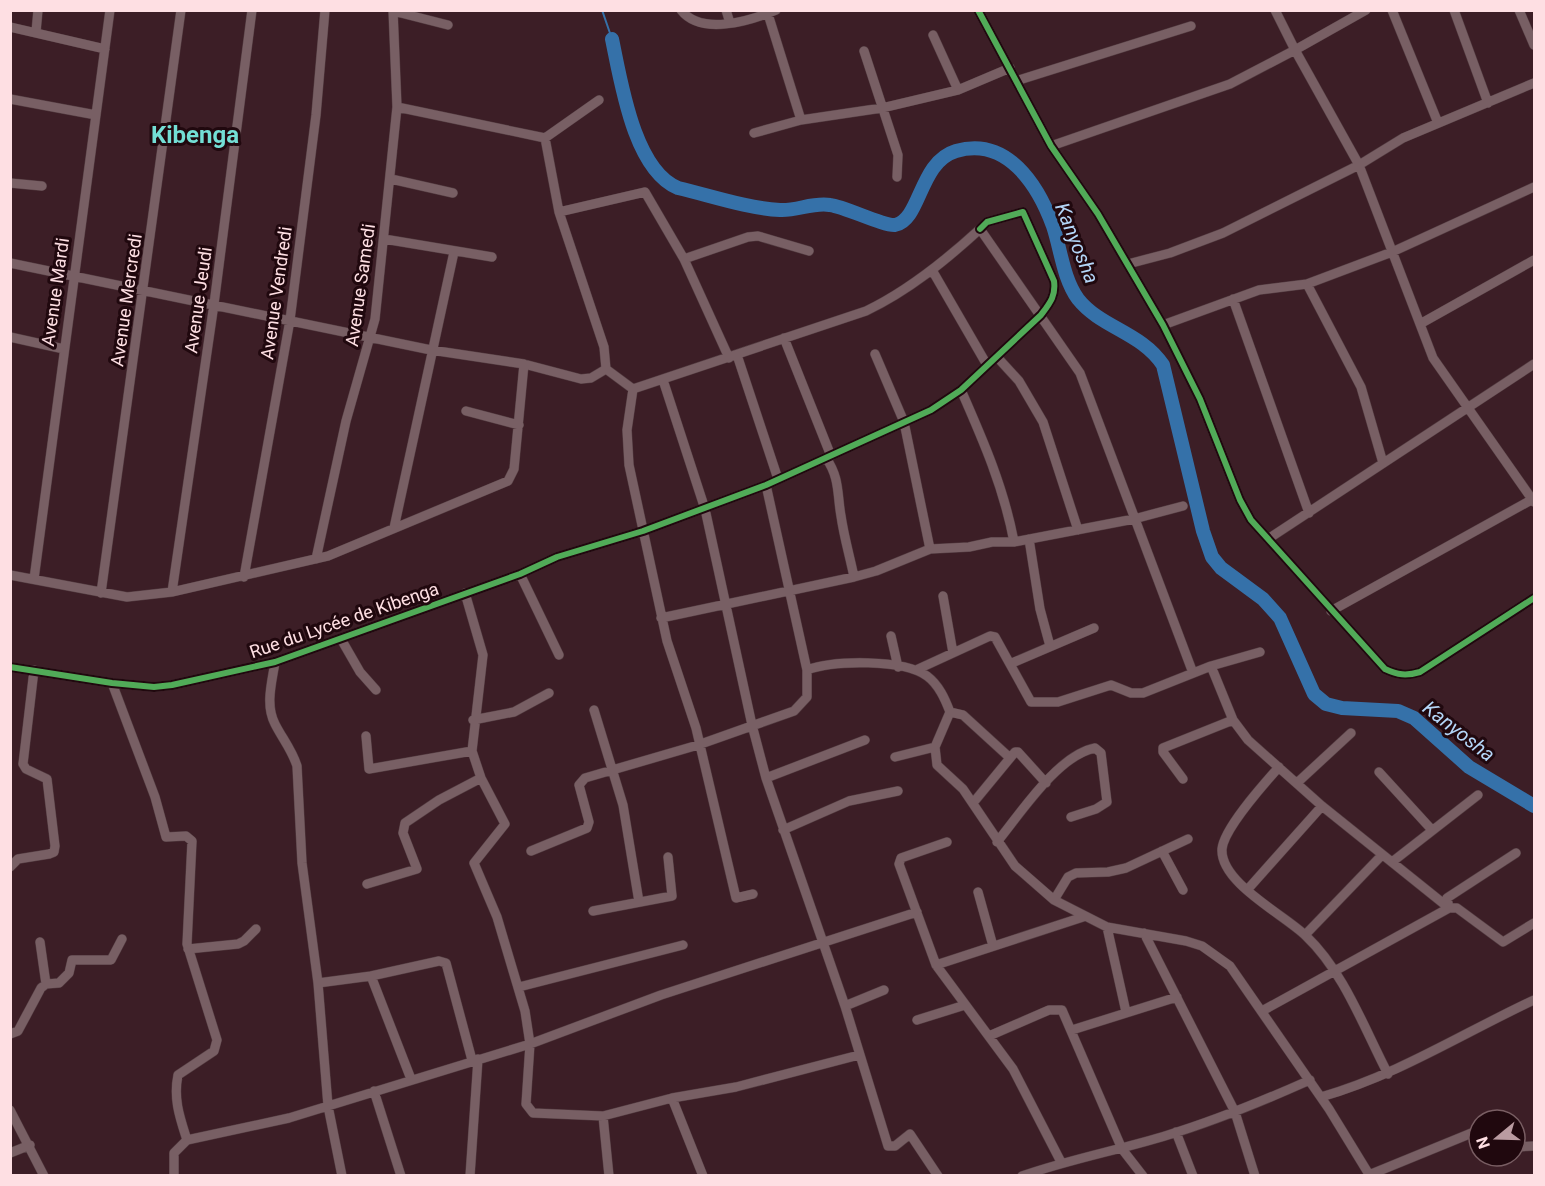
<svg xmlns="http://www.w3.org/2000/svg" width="1545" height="1186" font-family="Roboto,sans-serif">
	<rect width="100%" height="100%" fill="#3c1e26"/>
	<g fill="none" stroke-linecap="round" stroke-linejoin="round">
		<path stroke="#3571a9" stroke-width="2" d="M602 10 612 39"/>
		<path stroke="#3571a9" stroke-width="14" d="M612 39C621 82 634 170 678 188 712 196 746 208 780 210 797 211 813 202 830 205 846 207 883 226 895 225 921 220 919 162 956 151 1007 136 1038 185 1053 226 1061 250 1063 278 1078 299 1101 328 1141 332 1163 365L1203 531 1212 557 1221 568 1263 599 1280 618 1314 694 1326 704 1342 708 1398 711 1414 718 1469 767 1534 806"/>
		<defs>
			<path id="minor" d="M681 10C701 36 750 21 776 10
				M726 10 730 23
				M978 10 1051 146 1098 214 1163 325 1200 399 1240 500 1251 520 1385 669C1398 675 1406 676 1420 672L1534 598
				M1366 10 1295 50 1359 165 1433 358 1534 502
				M1392 10 1438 123
				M1454 10 1488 103
				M1519 10 1534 45
				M393 11 448 25
				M768 14 801 120
				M10 27 105 49
				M36 32 38 10
				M933 35 958 90
				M864 51 898 155 897 177
				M1016 81 1191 26
				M10 99 96 115
				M397 107 545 138 599 100
				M754 133 801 120 882 108 958 90 1010 68
				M545 138 559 212 604 347 606 369
				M1051 146 1230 84 1295 50 1275 10
				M391 179 453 193
				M10 183 42 186
				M559 212 645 192 684 259 729 358
				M384 239 492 257
				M684 259 748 237 758 236 809 251
				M10 263 431 350 524 364 581 379 591 378 606 369
				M1128 264 1170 253 1223 233 1359 165 1403 138 1534 83
				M932 270 987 365
				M1307 284 1361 387 1383 463
				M1233 299 1309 513
				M1420 324 1534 260
				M1163 325 1259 290 1307 284 1392 252 1534 187
				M10 337 64 349
				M784 338 831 456
				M875 354 904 422 930 549
				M737 355 778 479
				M997 357 1019 381 1043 422 1078 530
				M606 369 633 389 866 311C908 291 945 261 980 229L1080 373 1193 673
				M663 380 705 509 752 725 766 778 845 1006 888 1146H895L910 1134 938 1176
				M633 389 627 430 629 465 667 641 696 728 736 898 753 894
				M961 390C983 440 1004 488 1014 542
				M466 411 519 425
				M826 458C840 478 837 494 841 516 844 537 850 557 854 577
				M394 528 454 252
				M1029 539 1040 609 1050 646
				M1268 539 1534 364
				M316 559 346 421 375 319 397 107 393 10
				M520 574 559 655
				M10 575 127 597 172 592 328 556 508 481 514 469 524 364
				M244 577 290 320 316 115 325 10
				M34 579 110 10
				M172 592 214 304 252 10
				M101 593 181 10
				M465 593 483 655 472 751 481 778 505 824 474 863 497 917 525 1011 530 1044 526 1104 533 1113 603 1116 672 1098 736 1087 859 1055
				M943 596 953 653
				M1331 611 1533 499
				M661 618 854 577 876 571 930 549 969 547 992 542H1014L1134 519 1183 506
				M891 636 898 667
				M341 639 360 672 376 690
				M275 662C272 682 265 705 275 724 282 738 292 750 297 766L302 863 318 983 328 1106 342 1176
				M1012 663 1094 628
				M1211 666 1233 720 1248 740 1322 806 1449 908H1457L1503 942 1534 923
				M10 667 112 683 154 687 172 685 275 662 520 574 557 557 643 531 766 485 931 410 961 390 1041 315C1050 303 1056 296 1054 281L1023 212 987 222 980 229
				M807 670C834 660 903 659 927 676 939 685 945 699 950 712L935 747 937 765 963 789 1015 866 1054 900 1107 927 1186 941 1202 946 1230 966 1329 1109 1370 1176
				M916 670 990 636 995 637 1031 702H1058L1111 685 1131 693H1143L1211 666 1260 652
				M112 683 155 797 166 837 186 836 192 841 187 944 217 1040 214 1051 178 1075C173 1099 180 1118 187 1140
				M594 710 623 805 639 902
				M950 712 963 715 1009 757
				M473 720 514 712 549 693
				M366 736 369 769 472 751
				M895 757 935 747
				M1279 767C1264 784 1224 828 1222 849 1220 883 1285 915 1306 936 1344 972 1364 1028 1388 1074
				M1379 772 1432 830
				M766 778 865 740
				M1183 779 1163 752V748L1233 720
				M1298 782 1351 733
				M973 803 1015 752H1018L1046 783
				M783 830 849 801 898 791
				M947 842 901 858 899 864 936 965 1013 1069 1061 1162
				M997 842C1020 814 1058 755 1095 748L1101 753 1107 802 1096 809 1071 817
				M531 851 587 828 589 822 579 785 585 778 698 745 794 711 807 697V670L766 485
				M1162 851 1183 890
				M1392 862 1478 795
				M10 867 18 859 49 854 54 852 55 846 47 779 26 769 23 764 34 670
				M367 884 417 869 403 833 405 823 439 800 481 778
				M1248 889 1322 806
				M978 892 993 946
				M1054 900 1068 877 1076 873 1108 872 1126 868 1188 839
				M593 911 672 896 668 857
				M1107 927 1126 1012
				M1144 933 1235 1112 1255 1176
				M1305 935 1382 855
				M40 942 46 984
				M188 949 238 944 244 941 256 929
				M936 965 1083 917
				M371 976 439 961 446 963 472 1060
				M318 983 371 976 411 1079
				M519 987 683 945
				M845 1006 884 990
				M1262 1011 1449 908 1447 898 1516 853
				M917 1020 965 1005
				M1072 1030 1177 997
				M10 1034 18 1031 41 988 46 984 59 983 69 973 72 960H111L122 939
				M989 1036 1049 1010H1062L1122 1149 1143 1176
				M374 1091 401 1176
				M1321 1097C1398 1075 1463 1033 1534 1000
				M672 1098 703 1176
				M10 1110 44 1176
				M603 1116 609 1176
				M1176 1132 1193 1176
				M1515 1147 1534 1146
				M10 1153 30 1145
				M1369 1175 1479 1130
				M174 1176V1153L187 1140 289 1118 530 1044 661 995 917 912
				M470 1176 478 1059
				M1022 1176C1070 1159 1120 1150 1168 1135 1217 1120 1263 1101 1310 1080"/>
		</defs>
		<use href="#minor" stroke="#543d42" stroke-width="10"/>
		<use href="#minor" stroke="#785f64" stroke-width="9"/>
		<defs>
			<path id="cycleway" d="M978 10 1051 146 1098 214 1163 325 1200 399 1240 500 1251 520 1385 669C1398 675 1406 676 1420 672L1534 598
				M10 667 112 683 154 687 172 685 275 662 520 574 557 557 643 531 766 485 931 410 961 390 1041 315C1050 303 1056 296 1054 281L1023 212 987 222 980 229"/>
		</defs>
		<use href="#cycleway" stroke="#20080e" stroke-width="10"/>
		<use href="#cycleway" stroke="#51ab58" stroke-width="6"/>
	</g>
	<g text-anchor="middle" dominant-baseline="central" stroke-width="6" stroke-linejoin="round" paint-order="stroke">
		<g font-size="18" fill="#fedfe3" stroke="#20080e">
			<text transform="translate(360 285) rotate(-82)">Avenue Samedi</text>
			<text transform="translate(55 292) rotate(-82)">Avenue Mardi</text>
			<text transform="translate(276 293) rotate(-82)">Avenue Vendredi</text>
			<text transform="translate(126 300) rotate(-82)">Avenue Mercredi</text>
			<text transform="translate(198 300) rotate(-82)">Avenue Jeudi</text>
			<text transform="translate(344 620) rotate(-19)">Rue du Lycée de Kibenga</text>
		</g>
		<g font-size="20" font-style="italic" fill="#b4d6f8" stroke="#20080e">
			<text transform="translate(1077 243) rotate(68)">Kanyosha</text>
			<text transform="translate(1459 731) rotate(38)">Kanyosha</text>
		</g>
		<g font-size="24" font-weight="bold" fill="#73ded5" stroke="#20080e">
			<text x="195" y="135">Kibenga</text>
		</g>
	</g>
	<rect width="1545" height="1186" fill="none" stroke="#fedfe3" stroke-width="24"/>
	<g transform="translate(1497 1138) rotate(251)"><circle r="28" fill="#20080e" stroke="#795e63" stroke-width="1.5"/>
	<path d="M0-4.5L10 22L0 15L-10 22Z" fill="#ba9ba1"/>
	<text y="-9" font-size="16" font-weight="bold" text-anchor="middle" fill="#fedfe3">N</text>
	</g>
</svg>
